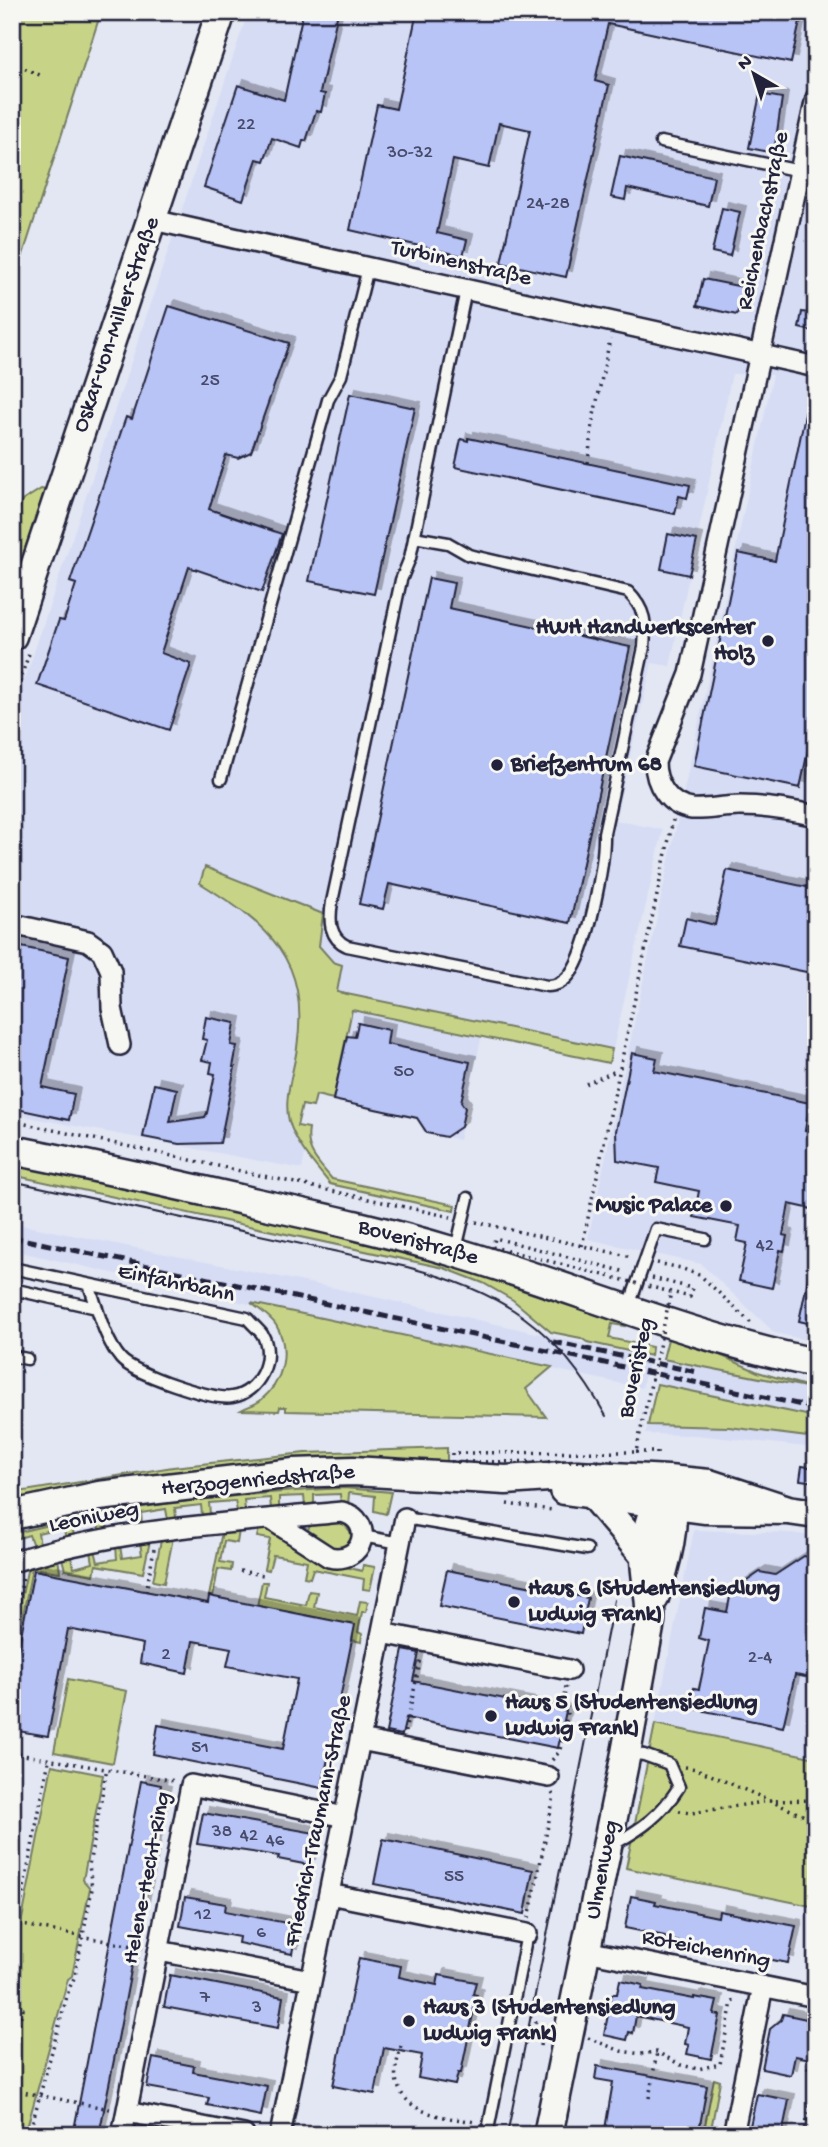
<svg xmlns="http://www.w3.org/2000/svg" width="828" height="2147" font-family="'Gochi Hand',sans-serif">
	<defs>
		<filter id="shadow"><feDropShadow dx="6" dy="-6" stdDeviation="0" flood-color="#0004"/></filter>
	</defs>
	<rect width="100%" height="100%" fill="#e3e7f3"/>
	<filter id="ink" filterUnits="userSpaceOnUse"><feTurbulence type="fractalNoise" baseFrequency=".0143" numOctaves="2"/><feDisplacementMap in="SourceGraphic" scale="14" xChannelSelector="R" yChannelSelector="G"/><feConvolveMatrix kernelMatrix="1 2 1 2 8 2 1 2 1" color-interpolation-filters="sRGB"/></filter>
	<g filter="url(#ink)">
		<path fill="#d6dcf4" d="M248 12H816V1342L775 1333 701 1264 588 1239 773 375 732 374 670 666 652 663 615 820 663 830 610 1062 482 1034 459 1140 422 1131 424 1119 317 1096 314 1107 302 1105 298 1125 310 1128 302 1169 12 1114V718Z
			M12 1223 334 1288 649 1358 642 1388 266 1308 12 1250Z
			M663 1359 816 1389V1417L657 1384Z
			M648 1425 729 1427 816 1438V1448L696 1435 645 1434Z
			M694 1530 792 1533 816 1537V1758L655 1724Z"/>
		<path fill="#c7d488" stroke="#747b62" stroke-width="2" d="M12 12H101L12 289Z
			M41 489 45 490 12 587V531L22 501Z
			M205 867 323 914 319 946 333 962 342 965 337 992 612 1049 609 1063 352 1010 333 1099 316 1095 313 1107 302 1105 297 1126 309 1128C305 1152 318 1162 332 1179L455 1205 454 1211 330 1184C315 1165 296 1145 289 1121 283 1098 294 1071 297 1048 310 959 269 926 200 883Z
			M12 1165 64 1173 396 1245 626 1321 625 1326 612 1324 609 1338 652 1347 651 1356 587 1342 581 1338 551 1332 513 1300 483 1283 444 1268 12 1175Z
			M251 1303 552 1367 526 1389 546 1417 286 1411V1407H280L279 1411 241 1410C248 1406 255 1405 261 1400 283 1382 291 1350 276 1325 270 1316 259 1309 251 1303Z
			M669 1335 714 1347 713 1352 758 1372 816 1389 663 1359Z
			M657 1384 816 1417V1438L729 1427 648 1425Z
			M447 1448V1466L12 1502V1493L173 1467 305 1453Z
			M344 1488 391 1492 386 1514 374 1511 375 1496 349 1493 348 1505H341L340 1494 314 1495V1506H305L304 1496 279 1497V1508L271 1509 270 1498 244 1500 245 1511H237L235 1501 209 1503 210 1514 202 1515 201 1505 175 1508 176 1518 168 1520 166 1509 141 1513 142 1523 134 1524 132 1514 106 1518 108 1529 100 1530 97 1520 72 1525 74 1536 66 1538 63 1527 38 1533 40 1544 33 1546 29 1535 12 1540V1534C121 1505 233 1494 344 1488Z
			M337 1522 345 1525 350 1531 352 1541 339 1552 308 1535 307 1531 311 1525Z
			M259 1528H266L329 1563 362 1571 363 1565 375 1567 370 1590 363 1589 364 1579 313 1569 310 1578 304 1577 307 1561 273 1555 269 1570 264 1569 270 1539 257 1537Z
			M239 1530 237 1543 224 1541 220 1562 232 1564 231 1571 218 1569 213 1597 209 1596 222 1532Z
			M173 1538 164 1583 153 1581 161 1540Z
			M150 1541 143 1573 96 1565 94 1575 65 1570 62 1558 70 1555 74 1568 93 1563 91 1551 95 1550 98 1562 117 1559 116 1546H120L122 1558 142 1555 140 1542Z
			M58 1558 60 1572 32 1568 22 1620 17 1619 28 1566Z
			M262 1582H267L264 1597 306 1605 309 1591 317 1592 314 1607 357 1616 360 1601 368 1602 366 1612H362L358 1632 362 1634 361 1642 352 1640 354 1625 257 1606Z
			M68 1679 127 1691 113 1763 54 1752Z
			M655 1724 816 1758V1907L626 1868Z
			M52 1765 103 1775 83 1880 90 1888 72 1976 68 1979 25 2135H12V1971Z
			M714 2079 720 2081 710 2135H703Z"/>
		<path fill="#b7c4f5" stroke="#22223b" stroke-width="2" filter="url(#shadow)" d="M303 12H338L320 93 325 94 321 112 316 111 306 141H303L301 148 272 138 264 161 257 159 243 200 204 187 238 85 284 100Z
			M417 12H802L791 63 608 24 595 81 609 85 566 277 501 263 530 130 499 123 489 168 453 160 437 233 467 240 463 256 350 230 377 105 396 109Z
			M760 94 782 98 774 153 749 148Z
			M620 156 714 177 708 206 627 188 625 200 611 197Z
			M722 208 740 212 730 256 712 252Z
			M703 279 743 287 737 315 697 306Z
			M169 306 289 343 251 452 238 458 226 455 209 509 282 534 262 592 189 567 161 653 191 664 169 730 37 685 59 620 64 621 76 584 70 582 126 417 132 419Z
			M802 312 816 314V332L799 328Z
			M350 394 415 408 374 594 309 581Z
			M809 395 816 396V713L800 788 694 766 738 553 775 561Z
			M468 438 690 485 687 498 679 496 675 514 455 467 461 439 468 441Z
			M668 534 697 540 689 575 661 569Z
			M429 578 454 583 449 608 630 647 570 923 389 884 383 909 359 904Z
			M727 870 816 889V974L680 946 686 918 715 925Z
			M12 945 69 957 42 1087 74 1094 69 1120 12 1108Z
			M206 1017 235 1023 231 1045 237 1046 233 1067H235L220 1143 179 1144 143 1137 154 1084 177 1089 170 1122 205 1117 207 1113 215 1074 210 1073 212 1062 202 1060 207 1040 202 1039Z
			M358 1023 389 1030 387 1044 470 1062 461 1102 465 1108 461 1127 446 1137 427 1133 417 1118 333 1100 347 1036 355 1037Z
			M632 1053 657 1058 654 1071 810 1103 805 1130 816 1131V1210L789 1204 783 1235 787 1236 784 1251 780 1250 772 1288 739 1281 747 1243 737 1241 740 1226 694 1217 699 1191 656 1182 659 1168 617 1160 616 1131Z
			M809 1274 816 1275V1325L799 1321Z
			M802 1466 816 1468V1482L800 1480Z
			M804 1556 816 1559V1679L795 1675 783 1727 690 1708 694 1688 699 1689 709 1641 699 1638 705 1608 727 1612 731 1592 760 1572 775 1575Z
			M34 1570 208 1603 209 1596 355 1625 322 1788 153 1754 158 1725 283 1749 297 1679 227 1666 231 1648 193 1641 187 1673 140 1663 143 1644 68 1629 48 1736 12 1730V1680Z
			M447 1570 588 1598 581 1634 439 1606Z
			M403 1650 419 1653 413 1681 566 1711 558 1748 406 1718 402 1735 386 1732Z
			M141 1781 161 1785 160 1791 165 1792 114 2060 99 2135H73Z
			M203 1813 315 1833 309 1865 278 1859 279 1856 197 1844Z
			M383 1839 533 1870 525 1914 374 1884Z
			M631 1896 656 1901 655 1904 718 1917 719 1911 796 1926 788 1963 664 1939 665 1936 625 1928Z
			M185 1897 226 1904 225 1911 297 1925 292 1954 238 1943 239 1937 180 1926Z
			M359 1958 401 1966 399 1977 437 1985 439 1975 476 1982 473 1994 477 1995 461 2073H458L455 2085 418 2078 422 2055 384 2048 375 2094 333 2086Z
			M170 1975 283 1997 278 2028 164 2007Z
			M620 1980 643 1985 642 1989 694 1999V1997L717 2001 714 2014 720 2015 711 2059 687 2054 689 2045 685 2044 688 2027 636 2016 633 2033 629 2032 627 2040 604 2035 612 1994H617Z
			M783 2014 816 2021V2060L795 2056 791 2075 762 2069 770 2029 781 2020Z
			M153 2058 194 2066 193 2072 267 2086 261 2116 207 2105 209 2098 147 2087Z
			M597 2066 707 2086 699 2131 688 2129 687 2135H604L613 2082 595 2079Z
			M757 2094 789 2100 782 2135H748Z"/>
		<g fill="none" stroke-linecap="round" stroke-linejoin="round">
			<defs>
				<path id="lane" d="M661 142 800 171
					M414 537 448 543 469 555 628 592C646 610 646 623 644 647L604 833C605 863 588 951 570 974 564 982 557 986 547 986L347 946C329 938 329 920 332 902L401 580 410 558 466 290
					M221 779 328 400 341 376 368 268
					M456 1249 468 1198
					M12 1268 247 1318C251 1323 258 1329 262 1334 276 1358 259 1393 232 1397 213 1401 133 1373 121 1359 104 1339 98 1309 89 1285
					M12 1289 97 1308
					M628 1309 656 1229 705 1239
					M12 1356 27 1359
					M405 1518 587 1549
					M362 1536 400 1543
					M614 1844C643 1828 661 1815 679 1787L669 1764 644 1755 627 1753
					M487 2135 527 1934"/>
				<path id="street" d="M816 98 690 674 655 762C655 783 668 806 692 809 707 810 724 806 740 806 766 806 791 810 816 816
					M153 220 816 367
					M12 924 88 941 102 951 111 971 112 1008 120 1045
					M12 1562C119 1528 232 1523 342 1512 376 1520 364 1565 329 1557L270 1519
					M382 1633 569 1670
					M360 1740 549 1777
					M329 1894 527 1934
					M159 1951 311 1980
					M586 1951 816 1997
					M127 2112 244 2135
					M122 2135 191 1785 345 1817
					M280 2135 405 1518
					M733 2135 763 1986"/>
				<path id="secondary" d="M12 636 221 12
					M12 1150C95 1166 178 1185 261 1204 325 1218 388 1232 451 1251 573 1287 691 1338 816 1363
					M564 1490 704 1509 788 1510 816 1514
					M593 1495 645 1556
					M12 1515 99 1496 294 1473 353 1471 506 1480 577 1475 668 1480 709 1484 788 1510
					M654 1598C666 1564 677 1524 670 1488
					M548 2135 626 1753 650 1622C652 1599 645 1579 645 1557 644 1528 656 1505 668 1480"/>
			</defs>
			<use href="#lane" stroke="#22223b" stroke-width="15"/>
			<use href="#street" stroke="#22223b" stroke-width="24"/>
			<use href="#secondary" stroke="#22223b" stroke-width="33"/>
			<path stroke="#22223b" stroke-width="3.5" stroke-dasharray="2 5" stroke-linecap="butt" d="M12 63 42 76
				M588 463 592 425 610 339
				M12 702 30 651
				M586 1084 618 1070
				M12 1121 451 1217
				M476 1222 632 1257
				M582 1246 673 820
				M657 1263 681 1268 701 1276 753 1325
				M652 1278 692 1288 690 1297 671 1292
				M636 1452H657V1458
				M507 1504 552 1510
				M240 1571 263 1575
				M146 1592 154 1549
				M12 1636 23 1577
				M12 1644 19 1646
				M405 1732 421 1658
				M12 1753 175 1781
				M552 1760 560 1751 568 1709 563 1702 566 1686
				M685 1767 697 1769 816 1821
				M679 1811 691 1813 770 1801 816 1800
				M529 1918 554 1796 552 1793
				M12 1923 143 1948
				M12 1949 49 1760
				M12 1999 23 2009 12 2044
				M526 2011 538 2025 547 2027
				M588 2038 621 2051 641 2054 657 2052 681 2065 698 2069 720 2064 732 2002 736 2000
				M401 2046C399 2055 394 2070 396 2079 404 2116 446 2117 475 2122
				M540 2046 544 2021
				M12 2090 110 2109
				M649 2098 657 2052
				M29 2135 69 1989 75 1976 92 1889 89 1865 107 1768
				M804 2135 815 2077 805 2064"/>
			<use href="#lane" stroke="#f6f6f2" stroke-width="10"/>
			<use href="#street" stroke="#f6f6f2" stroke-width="19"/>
			<use href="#secondary" stroke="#f6f6f2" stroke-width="28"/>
			<path stroke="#22223b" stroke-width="2" d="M12 1181 407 1267C504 1292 556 1327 606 1416
				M507 2135 614 1600"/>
			<path stroke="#22223b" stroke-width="5" stroke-dasharray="10 5" stroke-linecap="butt" d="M12 1237 816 1408
				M553 1342 697 1372"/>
			<path stroke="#22223b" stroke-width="3.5" stroke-dasharray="2 5" stroke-linecap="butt" d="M613 1461 452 1462V1453L636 1452 671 1292 493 1247 495 1238 626 1272"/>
		</g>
	</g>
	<g fill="#22223b" stroke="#f6f6f2" stroke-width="2.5">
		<circle cx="768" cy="641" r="7"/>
		<circle cx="497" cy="765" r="7"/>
		<circle cx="726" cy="1206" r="7"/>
		<circle cx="514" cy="1602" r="7"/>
		<circle cx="491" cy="1716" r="7"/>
		<circle cx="409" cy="2021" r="7"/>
	</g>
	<g text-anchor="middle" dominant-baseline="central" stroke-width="6" stroke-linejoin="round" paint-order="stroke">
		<g font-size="19" fill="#474a6a">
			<text x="246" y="125">22</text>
			<text x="410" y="153">30-32</text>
			<text x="548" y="204">24-28</text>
			<text x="210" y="381">25</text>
			<text x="404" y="1072">50</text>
			<text x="765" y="1246">42</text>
			<text x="166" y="1655">2</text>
			<text x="760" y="1658">2-4</text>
			<text x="200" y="1748">51</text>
			<text x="222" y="1832">38</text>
			<text x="249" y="1836">42</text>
			<text x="275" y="1841">46</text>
			<text x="454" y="1877">55</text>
			<text x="203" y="1915">12</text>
			<text x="261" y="1933">6</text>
			<text x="205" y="1998">7</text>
			<text x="257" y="2008">3</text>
		</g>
		<g font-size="23" fill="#22223b" stroke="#f6f6f2">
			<text transform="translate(764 221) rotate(-78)">Reichenbachstraße</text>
			<text transform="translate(461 264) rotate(13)">Turbinenstraße</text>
			<text transform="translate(117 325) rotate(-71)">Oskar-von-Miller-Straße</text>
			<text transform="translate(418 1243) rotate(15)">Boveristraße</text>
			<text transform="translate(176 1284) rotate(12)">Einfahrbahn</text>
			<text transform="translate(637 1368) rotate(-78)">Boveristeg</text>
			<text transform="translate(258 1481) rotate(-5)">Herzogenriedstraße</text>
			<text transform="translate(94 1518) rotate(-11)">Leoniweg</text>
			<text transform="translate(319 1821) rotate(-78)">Friedrich-Traumann-Straße</text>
			<text transform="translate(603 1870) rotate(-79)">Ulmenweg</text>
			<text transform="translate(148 1878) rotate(-79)">Helene-Hecht-Ring</text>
			<text transform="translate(706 1950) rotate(11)">Roteichenring</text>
		</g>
		<g font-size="23" font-weight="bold" fill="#22223b" stroke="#f6f6f2" text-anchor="start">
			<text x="754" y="628" text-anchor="end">HWH Handwerkscenter<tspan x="754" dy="26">Holz</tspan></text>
			<text x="511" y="765">Briefzentrum 68</text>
			<text x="712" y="1206" text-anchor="end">Music Palace</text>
			<text x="528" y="1589">Haus 6 (Studentensiedlung<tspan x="528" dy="26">Ludwig Frank)</tspan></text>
			<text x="505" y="1703">Haus 5 (Studentensiedlung<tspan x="505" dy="26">Ludwig Frank)</tspan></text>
			<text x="423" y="2008">Haus 3 (Studentensiedlung<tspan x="423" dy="26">Ludwig Frank)</tspan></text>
		</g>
	</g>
	<rect width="828" height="2147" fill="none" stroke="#f6f6f2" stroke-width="42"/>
	<rect x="21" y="21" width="786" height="2105" fill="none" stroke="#22223b" stroke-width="2.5" filter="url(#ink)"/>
	<g transform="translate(754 74) rotate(321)" stroke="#f6f6f2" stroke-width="5" paint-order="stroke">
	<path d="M0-5L12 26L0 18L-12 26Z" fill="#22223b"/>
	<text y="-10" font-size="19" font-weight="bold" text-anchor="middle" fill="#22223b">N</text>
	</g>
</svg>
